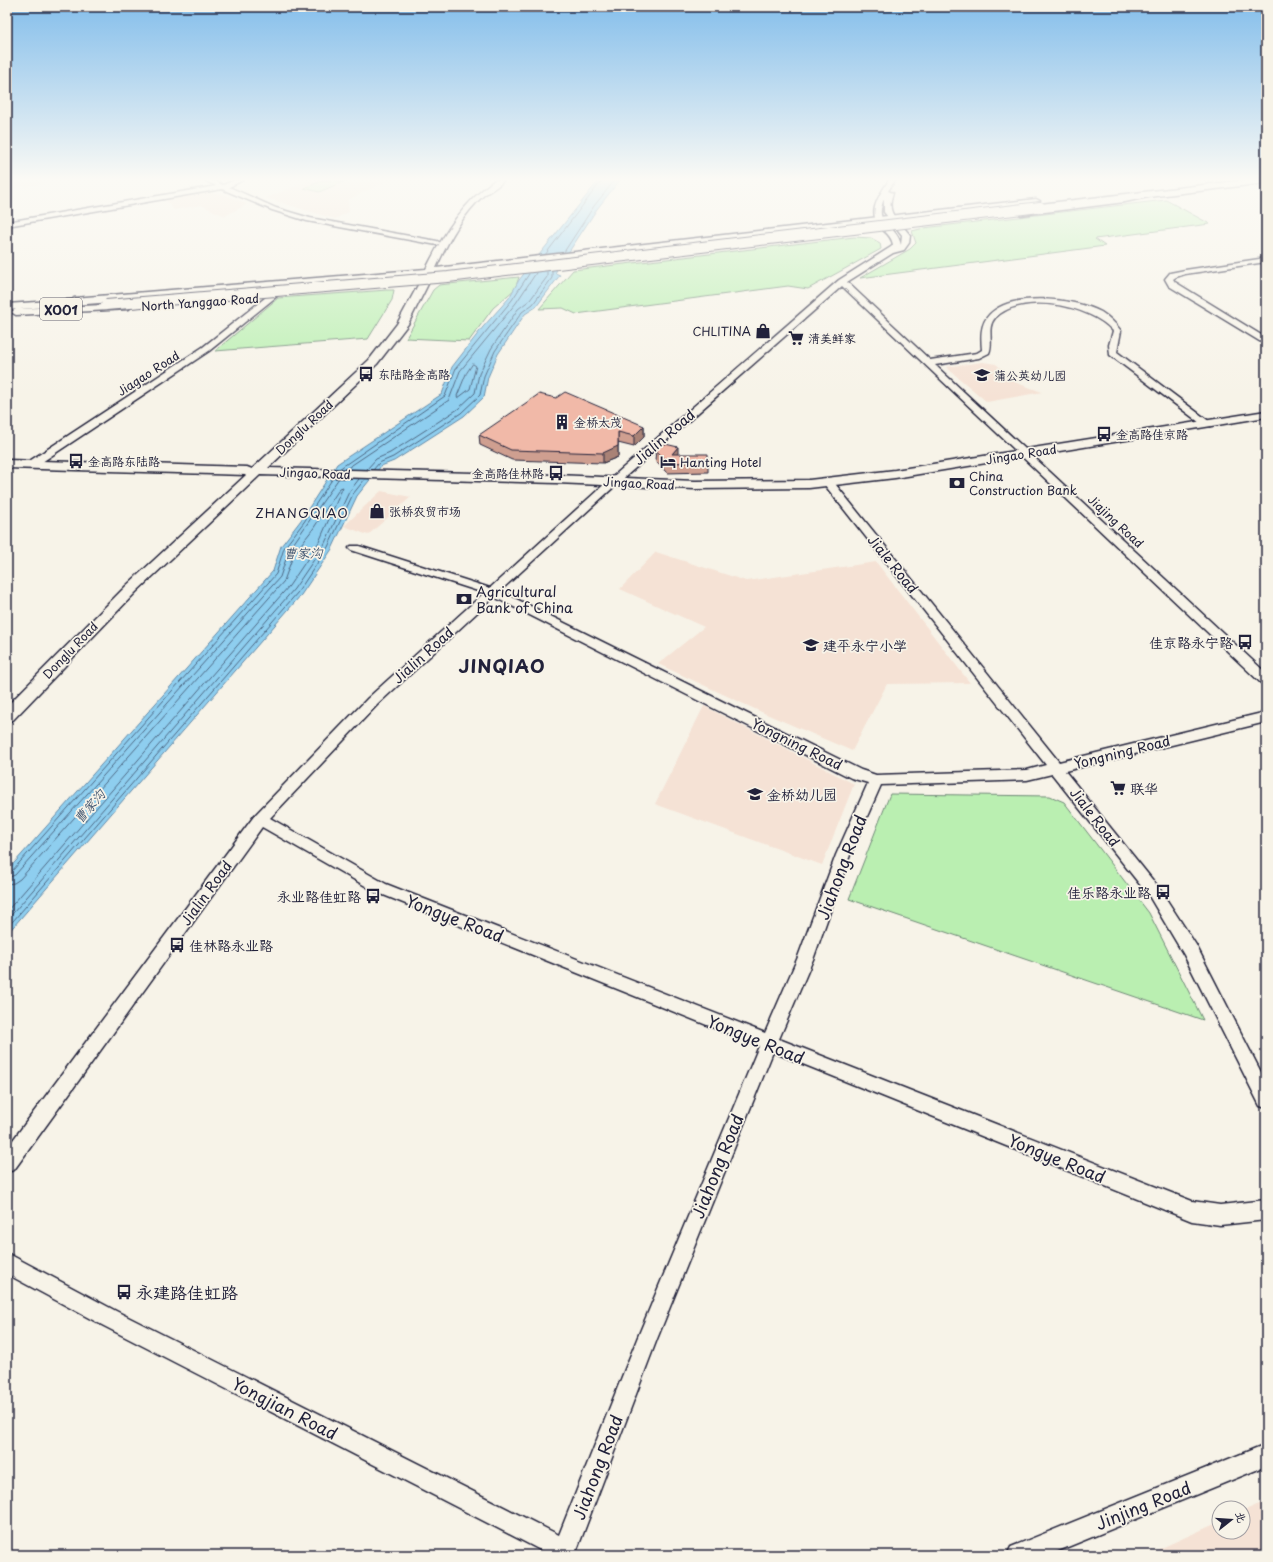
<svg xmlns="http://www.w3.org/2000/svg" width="1273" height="1562" font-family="'Playpen Sans','LXGW WenKai TC',sans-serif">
	<rect width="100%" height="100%" fill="#f7f3e8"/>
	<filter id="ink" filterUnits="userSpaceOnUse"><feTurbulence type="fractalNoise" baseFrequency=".025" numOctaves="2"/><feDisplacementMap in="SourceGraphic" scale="8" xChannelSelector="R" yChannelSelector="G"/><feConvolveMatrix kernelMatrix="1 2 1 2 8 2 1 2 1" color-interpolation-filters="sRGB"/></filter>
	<g filter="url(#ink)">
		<path fill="#f5e2d5" d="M7 180H41L46 183 7 189Z
			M311 180H380L386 181 348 200 349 212 335 219 266 198Z
			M208 193 223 194 247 204 225 216 201 205 174 210 166 200Z
			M983 362 996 364 1017 383 1042 392 987 402 946 367Z
			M381 491 411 497 368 535 344 526Z
			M656 552 746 581 876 562 970 683 887 684 852 751 757 710 658 664 704 627 620 589Z
			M704 706 854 784 822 865 655 804Z
			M1266 1501V1555H1146L1219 1522V1532H1243V1511Z"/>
		<path fill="#baefb1" stroke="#6e8876" d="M324 180 345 181 319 192 304 188Z
			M1166 200 1210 224 1095 239 1105 246 860 278 910 249 916 243 912 231 924 228Z
			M854 237 871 238 880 243 881 249 808 289 788 286 576 314 563 308 539 309 573 270Z
			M519 277 515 289 493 308 469 341 406 338 433 290 439 285Z
			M387 290H394L392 300 368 339 215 351 278 298Z
			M890 794 1050 796 1064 802 1149 913 1203 1020 849 899Z"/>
		<path fill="#8eceef" stroke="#6389a7" d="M599 180H620L597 209 555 273 560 275 536 307 525 314 498 354 488 377 484 397 464 416 394 461 381 466 357 496 332 549 301 595 7 934V871L273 571 281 546 301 520 337 464 442 394 452 367 483 327 509 298 519 280Z"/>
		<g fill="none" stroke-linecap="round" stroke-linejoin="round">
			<path stroke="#4d6783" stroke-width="1" d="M564 252 594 206 615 180
				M545 255 602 180
				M473 364 476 366 470 389 458 398 457 396 466 374Z
				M339 469 445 396 456 368 512 300 529 274
				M346 469 449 400 460 371 516 303 536 273
				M367 469 376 459 390 453 458 409 475 393 479 374 491 349 518 309 530 300 547 277V272
				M373 470 379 463 393 457 461 413 480 395 484 376 495 351 522 312 533 304 552 278V271
				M7 873 12 871 276 574 284 548 304 522 333 478
				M7 878 15 875 280 577 289 550 339 478
				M7 884 14 883 20 879 284 581 294 553 313 529 340 488 343 487 319 542 289 586 7 911
				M7 920 294 589 324 545 349 492 359 479
				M7 928 298 592 328 547 353 494 365 479"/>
			<defs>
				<path id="minor" d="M204 180H212L223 185 235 180H243L229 187 276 208 310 218 437 241 441 243 437 245 307 221 272 210 222 189 7 226V222L216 186Z
					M889 180H895L888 191 893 193C885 215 898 219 910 235L909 243 904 250 893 253 847 282 930 360 977 353 982 350C981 338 980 324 989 315 1011 291 1075 298 1101 312 1109 317 1115 323 1121 331L1117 352 1210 422V426H1204L1110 355 1109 345 1113 331C1091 305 1021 291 995 318 986 328 994 342 989 353L979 358 935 365 1266 673V684L1261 683 842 286 617 484 500 591 861 770 876 775 1027 770 1046 765 824 484 823 482 824 480H832L1059 762 1266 712V722L1065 771 1159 888 1196 945 1266 1082V1108L1260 1106 1184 955 1149 896 1052 774 1027 780 881 785 850 855 814 957 779 1039 1192 1201 1220 1205 1266 1200V1220L1220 1225 1192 1221 773 1052 657 1339 575 1555H550L102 1325 7 1274V1253L116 1311 559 1535 637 1339 759 1046 376 892 262 827 14 1170 7 1172V1148L255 815 368 698 484 593 351 550 349 548 351 546H359L490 588 609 480 839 280 891 247 893 245C892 238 888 234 883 230 865 214 879 196 889 180ZM884 199V212L902 235 901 245C897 223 872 227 884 199ZM494 597 851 778 868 783 836 855 798 957 765 1033 386 884 270 818 378 704Z
					M1266 258V262L1185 274 1176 277 1173 279 1175 282 1266 338V345L1169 286 1165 279 1170 273 1185 270Z
					M270 294 277 296 209 351 36 466H28L27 464 28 462 203 347Z
					M1266 1444V1466L1048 1555H1007L1011 1547Z"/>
				<path id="major" d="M495 180H504C499 186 491 190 484 195 462 215 448 241 436 268L1036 199 1040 201 1036 203 433 274 408 324 377 364 268 468 556 475 695 481 809 480 895 470 1266 411V417L895 478 809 488 695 489 556 483 260 475 136 592 13 720 7 722V706L126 586 246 475 7 468V460L247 467 252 469 369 360 397 324 424 274 77 303 74 302 72 300 74 298 426 269C444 233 463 203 495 180Z
					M1145 193H1148V197L1125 202 1021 215 1017 212 1021 209 1125 198Z
					M126 304 131 307 129 309 16 315 11 312 16 309Z"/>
				<path id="highway" d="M1246 180H1266V183L1040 210 1035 207 1040 204Z
					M109 297 113 298 115 300 113 302 7 310V304Z"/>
			</defs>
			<use href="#minor" stroke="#22223b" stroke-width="3"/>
			<use href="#major" stroke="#22223b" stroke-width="3"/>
			<use href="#highway" stroke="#22223b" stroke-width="3"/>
			<use href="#minor" fill="#f7f3e8" fill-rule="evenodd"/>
			<use href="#major" fill="#f7f3e8" fill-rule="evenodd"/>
			<use href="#highway" fill="#f7f3e8" fill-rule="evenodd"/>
			<defs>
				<path id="highway-bridge" d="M106 305 448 277 1040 207"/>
			</defs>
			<use href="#highway-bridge" stroke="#22223b" stroke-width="12" stroke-linecap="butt"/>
			<use href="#highway-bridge" stroke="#f7f3e8" stroke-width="10"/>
		</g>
		<path fill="#cf9f90" stroke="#22223b" d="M644 426V437L634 447 618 443V457L603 463 512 460 480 445 479 435Z
			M656 450 678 454 708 462V472L667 473 655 460Z"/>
		<path fill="#a98276" stroke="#22223b" d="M644 426V437L634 447V436Z
			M618 432V457L603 463V453Z
			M678 447V458L672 454Z"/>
		<path fill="#f1b9a8" stroke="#22223b" d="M565 392 644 426 634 436 618 432V446L603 453 511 450 479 435 539 394 556 398Z
			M661 443 678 447 672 454H708V462L668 463 656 450Z"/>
	</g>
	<linearGradient id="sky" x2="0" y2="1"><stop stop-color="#84beeb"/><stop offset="0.45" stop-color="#fbfaf5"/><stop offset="1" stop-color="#fbfaf5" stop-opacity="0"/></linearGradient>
	<rect width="1273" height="398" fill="url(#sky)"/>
	<defs>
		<symbol id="shop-bare" viewBox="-9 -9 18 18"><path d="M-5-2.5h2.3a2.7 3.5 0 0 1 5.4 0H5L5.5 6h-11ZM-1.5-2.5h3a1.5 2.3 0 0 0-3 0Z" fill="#22223b" stroke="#f7f3e8" stroke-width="2.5" paint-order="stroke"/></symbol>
		<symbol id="supermarket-bare" viewBox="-9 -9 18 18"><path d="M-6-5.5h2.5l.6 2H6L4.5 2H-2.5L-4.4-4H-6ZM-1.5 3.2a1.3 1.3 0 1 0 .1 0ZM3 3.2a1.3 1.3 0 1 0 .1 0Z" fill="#22223b" stroke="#f7f3e8" stroke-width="2.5" paint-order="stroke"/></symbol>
		<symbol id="bus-bare" viewBox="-9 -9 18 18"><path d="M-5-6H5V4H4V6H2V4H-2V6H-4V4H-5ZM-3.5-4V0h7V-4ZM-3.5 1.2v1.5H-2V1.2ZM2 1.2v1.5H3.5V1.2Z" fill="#22223b" stroke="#f7f3e8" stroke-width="2.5" paint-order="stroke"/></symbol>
		<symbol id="school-bare" viewBox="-9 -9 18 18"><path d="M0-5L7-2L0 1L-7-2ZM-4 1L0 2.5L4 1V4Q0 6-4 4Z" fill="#22223b" stroke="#f7f3e8" stroke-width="2.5" paint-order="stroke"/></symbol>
		<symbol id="building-bare" viewBox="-9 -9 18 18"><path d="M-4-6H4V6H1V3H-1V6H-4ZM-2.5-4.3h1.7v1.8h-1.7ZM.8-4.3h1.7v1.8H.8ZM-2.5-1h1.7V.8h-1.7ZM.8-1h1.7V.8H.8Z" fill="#22223b" stroke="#f7f3e8" stroke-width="2.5" paint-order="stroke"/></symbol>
		<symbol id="hotel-bare" viewBox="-9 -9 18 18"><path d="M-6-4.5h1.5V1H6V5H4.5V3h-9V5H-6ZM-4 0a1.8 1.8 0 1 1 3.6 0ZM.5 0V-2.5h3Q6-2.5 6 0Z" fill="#22223b" stroke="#f7f3e8" stroke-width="2.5" paint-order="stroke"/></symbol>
		<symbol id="bank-bare" viewBox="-9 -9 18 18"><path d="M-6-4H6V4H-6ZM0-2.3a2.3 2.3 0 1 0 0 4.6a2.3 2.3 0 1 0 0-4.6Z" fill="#22223b" stroke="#f7f3e8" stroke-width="2.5" paint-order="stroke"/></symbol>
	</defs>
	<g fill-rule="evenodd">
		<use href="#shop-bare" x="752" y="320" width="22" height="22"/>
		<use href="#supermarket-bare" x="785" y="327" width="22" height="22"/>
		<use href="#bus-bare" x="355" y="363" width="22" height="22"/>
		<use href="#school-bare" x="971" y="364" width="22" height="22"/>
		<use href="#building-bare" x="551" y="411" width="22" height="22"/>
		<use href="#bus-bare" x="1093" y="423" width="22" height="22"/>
		<use href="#bus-bare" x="65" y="450" width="22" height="22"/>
		<use href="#hotel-bare" x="657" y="451" width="22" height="22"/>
		<use href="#bus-bare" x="545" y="462" width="22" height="22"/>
		<use href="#bank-bare" x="946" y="472" width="22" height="22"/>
		<use href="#shop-bare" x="366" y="500" width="22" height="22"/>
		<use href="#bank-bare" x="453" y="588" width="22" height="22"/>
		<use href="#bus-bare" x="1234" y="631" width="22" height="22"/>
		<use href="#school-bare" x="800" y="634" width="22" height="22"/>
		<use href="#supermarket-bare" x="1107" y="777" width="22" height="22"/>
		<use href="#school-bare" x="744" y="783" width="22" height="22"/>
		<use href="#bus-bare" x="1152" y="881" width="22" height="22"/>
		<use href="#bus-bare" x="362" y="885" width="22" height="22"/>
		<use href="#bus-bare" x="166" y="934" width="22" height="22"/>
		<use href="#bus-bare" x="113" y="1281" width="22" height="22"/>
	</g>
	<g text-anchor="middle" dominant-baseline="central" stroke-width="3.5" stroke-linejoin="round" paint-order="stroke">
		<g font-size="12" fill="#22223b" stroke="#f7f3e8">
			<text transform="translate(200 302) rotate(-4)">North Yanggao Road</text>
			<text transform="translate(148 373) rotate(-33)">Jiagao Road</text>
			<text transform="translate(304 427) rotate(-43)">Donglu Road</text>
			<text transform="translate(1021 454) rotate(-9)">Jingao Road</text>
			<text transform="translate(315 473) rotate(2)">Jingao Road</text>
			<text transform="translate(639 483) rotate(3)">Jingao Road</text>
			<text transform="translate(1116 521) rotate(43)">Jiajing Road</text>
			<text transform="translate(70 650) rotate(-46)">Donglu Road</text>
		</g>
		<g font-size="12" fill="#22223b" stroke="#f7f3e8" text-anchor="start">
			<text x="751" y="331" text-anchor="end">CHLITINA</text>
			<text x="808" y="338">清美鲜家</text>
			<text x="378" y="374">东陆路金高路</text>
			<text x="994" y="375">蒲公英幼儿园</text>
			<text x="574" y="422">金桥太茂</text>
			<text x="1116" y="434">金高路佳京路</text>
			<text x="88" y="461">金高路东陆路</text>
			<text x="680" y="462">Hanting Hotel</text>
			<text x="544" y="473" text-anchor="end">金高路佳林路</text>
			<text x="969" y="476">China<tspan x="969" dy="14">Construction Bank</tspan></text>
			<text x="389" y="511">张桥农贸市场</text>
		</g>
		<rect fill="#f7f3e8" stroke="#62616f" stroke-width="1" x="40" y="298" width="42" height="22" rx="3"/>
		<g font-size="13" font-weight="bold" fill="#22223b">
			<text x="61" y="309">X001</text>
		</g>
		<g font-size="13" letter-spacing="1" fill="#22223b" stroke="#f7f3e8">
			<text x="302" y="512">ZHANGQIAO</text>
		</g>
		<g font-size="13" font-style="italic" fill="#425671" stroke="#f7f3e8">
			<text x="303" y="552">曹家沟</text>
			<text transform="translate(89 806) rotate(-49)">曹家沟</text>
		</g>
		<g font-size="14" fill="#22223b" stroke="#f7f3e8">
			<text transform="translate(664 437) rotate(-41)">Jialin Road</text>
			<text transform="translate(893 564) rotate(51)">Jiale Road</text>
			<text transform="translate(423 655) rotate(-42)">Jialin Road</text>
			<text transform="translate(797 744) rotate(26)">Yongning Road</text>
			<text transform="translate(1122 752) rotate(-14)">Yongning Road</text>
			<text transform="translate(1095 817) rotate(52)">Jiale Road</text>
			<text transform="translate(206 893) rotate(-54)">Jialin Road</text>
		</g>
		<g font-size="14" fill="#22223b" stroke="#f7f3e8" text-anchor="start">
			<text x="476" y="591">Agricultural<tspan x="476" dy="16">Bank of China</tspan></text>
			<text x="1233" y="642" text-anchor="end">佳京路永宁路</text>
			<text x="823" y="645">建平永宁小学</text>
			<text x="1130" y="788">联华</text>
			<text x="767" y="794">金桥幼儿园</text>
			<text x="1151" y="892" text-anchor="end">佳乐路永业路</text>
			<text x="361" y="896" text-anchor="end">永业路佳虹路</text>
			<text x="189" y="945">佳林路永业路</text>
		</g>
		<g font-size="17" fill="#22223b" stroke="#f7f3e8">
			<text transform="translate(841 867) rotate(-69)">Jiahong Road</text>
			<text transform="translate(455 918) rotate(21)">Yongye Road</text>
			<text transform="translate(756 1039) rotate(22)">Yongye Road</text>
			<text transform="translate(1057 1158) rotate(22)">Yongye Road</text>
			<text transform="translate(717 1166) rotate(-68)">Jiahong Road</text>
			<text transform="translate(285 1408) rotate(27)">Yongjian Road</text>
			<text transform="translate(597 1467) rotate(-69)">Jiahong Road</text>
			<text transform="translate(1143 1505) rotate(-22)">Jinjing Road</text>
		</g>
		<g font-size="17" fill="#22223b" stroke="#f7f3e8" text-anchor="start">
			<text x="136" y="1292">永建路佳虹路</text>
		</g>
		<g font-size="18" font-weight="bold" letter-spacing="1" fill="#22223b" stroke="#f7f3e8">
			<text x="502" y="665">JINQIAO</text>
		</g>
	</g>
	<rect width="1273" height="1562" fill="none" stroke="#f7f3e8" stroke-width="24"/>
	<rect x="12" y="12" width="1249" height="1538" fill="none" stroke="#22223b" stroke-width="1.5" filter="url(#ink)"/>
	<g transform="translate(1231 1520) rotate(73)"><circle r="19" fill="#f7f3e8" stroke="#a29fa3"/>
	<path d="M0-3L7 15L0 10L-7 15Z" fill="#22223b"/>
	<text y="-6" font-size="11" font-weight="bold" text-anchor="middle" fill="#22223b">北</text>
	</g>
</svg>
